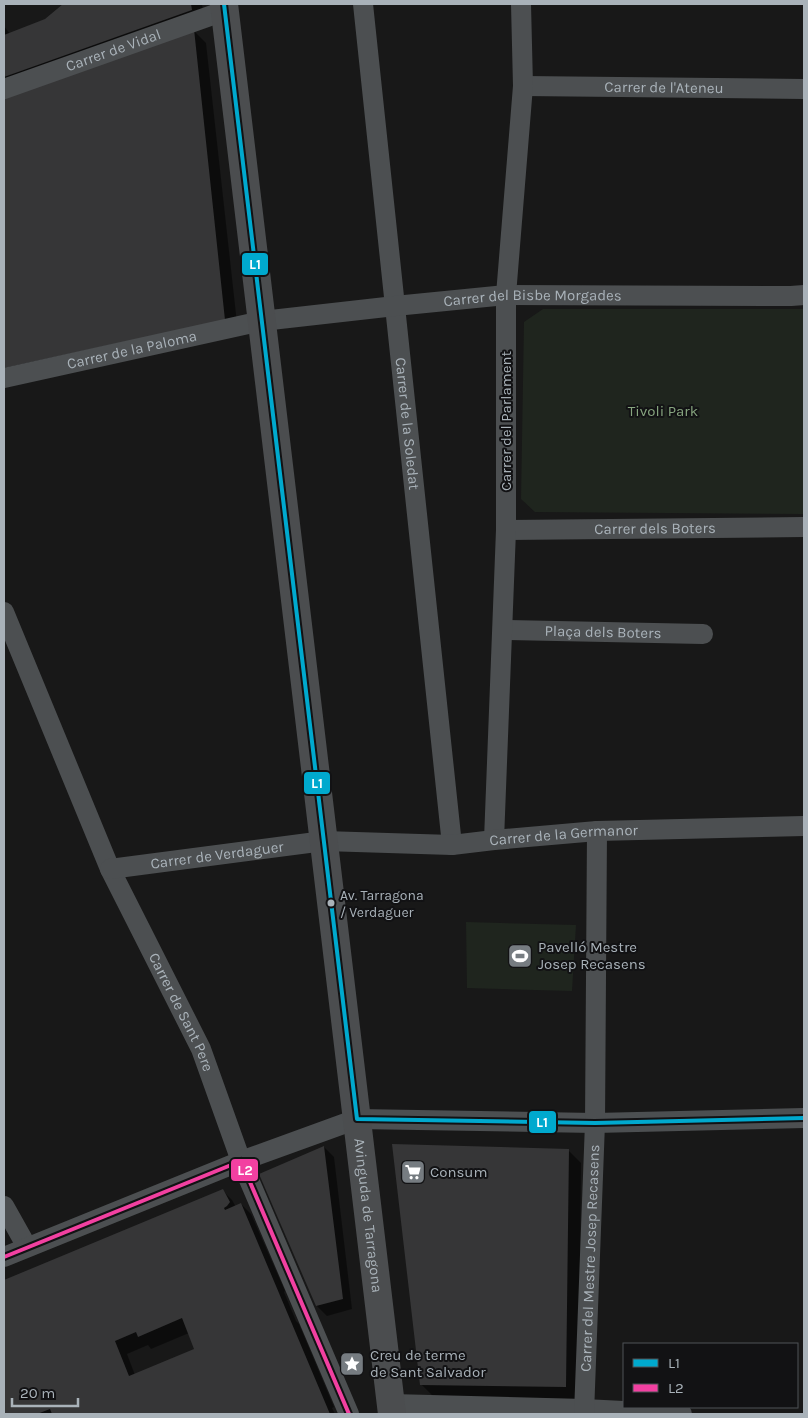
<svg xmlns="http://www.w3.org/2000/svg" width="808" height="1418" font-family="Karla,sans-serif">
	<rect width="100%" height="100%" fill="#181818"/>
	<path fill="#1f251e" d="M543 309H804V514L535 512 521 499 524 322Z
		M466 922 576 925 572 991 467 988Z"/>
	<path fill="#0007" fill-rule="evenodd" d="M65 4H202L204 22 4 94V26L10 34 46 20Z
		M194 31 206 43 238 332 4 384V99Z
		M324 1147 334 1157 352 1309 327 1316 317 1306Z
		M568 1150 581 1163 579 1399 434 1397 421 1384Z
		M222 1190 232 1200 236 1207 241 1204 251 1214 285 1291 284 1292 296 1321 299 1324 334 1407 332 1408 335 1414H4V1282ZM189 1333 196 1349 135 1375 127 1354 148 1345 151 1349Z"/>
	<path fill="#363637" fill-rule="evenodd" d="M63 4H191L192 10 4 77V35L45 19Z
		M194 29 225 320 4 368V98Z
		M392 1144 569 1149 566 1387 420 1385Z
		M324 1146 343 1299 316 1306 259 1174Z
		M223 1189 230 1202 227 1206 224 1208 225 1210 241 1203 330 1414H52L50 1409 37 1414H4V1280ZM182 1318 194 1349 129 1376 115 1341 136 1332 138 1337Z"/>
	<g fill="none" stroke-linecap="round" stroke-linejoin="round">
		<g stroke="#4c4f51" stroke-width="20">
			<path id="s1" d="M363 4 452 845"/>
			<path id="s2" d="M523 86 804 89"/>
			<path id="s3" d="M4 89 224 11"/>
			<path id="s4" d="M4 378 262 321 395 306 506 295 791 296 804 295"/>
			<path id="s5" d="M506 530 804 527"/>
			<path id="s6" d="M4 612 110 869 201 1049 241 1161 349 1414"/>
			<path id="s7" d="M503 630 703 634"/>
			<path d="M494 840 506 530V295L523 86 521 4"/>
			<path id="s8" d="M110 869 324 841 452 845 494 840 597 831 804 826"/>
			<path d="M4 1206 27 1247"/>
			<path d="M4 1257 241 1161 357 1119 595 1123 804 1118"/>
			<path d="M391 1404 584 1409 682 1414"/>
			<path id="s9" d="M584 1414 595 1123 597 831"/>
		</g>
		<path stroke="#4b4d4f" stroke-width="28" id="s10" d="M224 4 392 1414"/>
		<defs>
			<path id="bus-1" d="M224 4 357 1119 595 1123 804 1118"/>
			<path id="bus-2" d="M4 1257 241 1161 349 1414"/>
		</defs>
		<use href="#bus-1" stroke="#121214" stroke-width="8"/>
		<use href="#bus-2" stroke="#121214" stroke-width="8"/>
		<use href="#bus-1" stroke="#00a9ce" stroke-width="4"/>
		<use href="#bus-2" stroke="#f240a1" stroke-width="4"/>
	</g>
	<defs>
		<symbol id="stadium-square" viewBox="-11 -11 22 22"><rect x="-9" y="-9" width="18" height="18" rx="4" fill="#767c81" stroke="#121214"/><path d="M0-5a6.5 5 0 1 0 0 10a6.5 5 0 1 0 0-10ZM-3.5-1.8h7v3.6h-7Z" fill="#fff"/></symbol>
		<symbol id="supermarket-square" viewBox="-11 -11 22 22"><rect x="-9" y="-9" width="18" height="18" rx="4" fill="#767c81" stroke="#121214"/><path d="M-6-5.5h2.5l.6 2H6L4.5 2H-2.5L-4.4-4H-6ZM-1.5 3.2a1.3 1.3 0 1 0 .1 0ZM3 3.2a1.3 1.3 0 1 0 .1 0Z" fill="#fff"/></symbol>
		<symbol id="sight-square" viewBox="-11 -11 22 22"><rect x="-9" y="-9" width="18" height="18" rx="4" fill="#767c81" stroke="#121214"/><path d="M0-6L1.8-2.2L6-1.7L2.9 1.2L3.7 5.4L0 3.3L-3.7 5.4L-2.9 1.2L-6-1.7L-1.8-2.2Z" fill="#fff"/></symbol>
	</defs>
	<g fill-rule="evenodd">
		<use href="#stadium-square" x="506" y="942" width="28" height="28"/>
		<use href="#supermarket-square" x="399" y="1158" width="28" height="28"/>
		<use href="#sight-square" x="338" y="1350" width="28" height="28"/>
	</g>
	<circle fill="#a9b2b9" stroke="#121214" stroke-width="2" cx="331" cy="903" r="4.5"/>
	<g text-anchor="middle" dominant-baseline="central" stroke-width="4" stroke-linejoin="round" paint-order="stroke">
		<g font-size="14" fill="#a9b2b9" stroke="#121214" text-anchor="start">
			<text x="340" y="895">Av. Tarragona<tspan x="340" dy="17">/ Verdaguer</tspan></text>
		</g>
		<g font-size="15" fill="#a9b2b9" stroke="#121214">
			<text stroke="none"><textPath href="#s3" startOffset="116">Carrer de Vidal</textPath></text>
			<text stroke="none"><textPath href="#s2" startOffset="141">Carrer de l'Ateneu</textPath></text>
			<text stroke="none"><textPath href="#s4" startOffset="536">Carrer del Bisbe Morgades</textPath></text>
			<text stroke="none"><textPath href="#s4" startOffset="131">Carrer de la Paloma</textPath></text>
			<text transform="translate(506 421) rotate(-90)">Carrer del Parlament</text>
			<text stroke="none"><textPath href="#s1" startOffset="422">Carrer de la Soledat</textPath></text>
			<text stroke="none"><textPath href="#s5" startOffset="149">Carrer dels Boters</textPath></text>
			<text stroke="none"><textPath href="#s7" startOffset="100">Plaça dels Boters</textPath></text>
			<text stroke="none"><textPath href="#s8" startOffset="456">Carrer de la Germanor</textPath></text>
			<text stroke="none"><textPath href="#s8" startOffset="108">Carrer de Verdaguer</textPath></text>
			<text stroke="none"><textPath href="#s6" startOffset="438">Carrer de Sant Pere</textPath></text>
			<text stroke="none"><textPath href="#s10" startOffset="1220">Avinguda de Tarragona</textPath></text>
			<text stroke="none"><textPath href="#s9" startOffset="156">Carrer del Mestre Josep Recasens</textPath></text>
		</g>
		<g font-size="15" fill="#87a57f" stroke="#121214">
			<text x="663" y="411">Tivoli Park</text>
		</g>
		<g font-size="15" fill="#a9b2b9" stroke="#121214" text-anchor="start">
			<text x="538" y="947">Pavelló Mestre<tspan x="538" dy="17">Josep Recasens</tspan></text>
			<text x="430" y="1172">Consum</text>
			<text x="370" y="1355">Creu de terme<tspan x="370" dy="17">de Sant Salvador</tspan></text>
		</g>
	</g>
	<g stroke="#121214" stroke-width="2">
		<rect x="241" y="252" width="28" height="24" rx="5" fill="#00a9ce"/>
		<rect x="303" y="771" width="28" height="24" rx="5" fill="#00a9ce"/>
		<rect x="528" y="1110" width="29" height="24" rx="5" fill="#00a9ce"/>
		<rect x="230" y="1158" width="29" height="24" rx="5" fill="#f240a1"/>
	</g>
	<g font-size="14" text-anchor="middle" font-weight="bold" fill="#fff">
		<text x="255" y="269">L1</text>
		<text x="317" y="788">L1</text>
		<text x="542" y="1127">L1</text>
		<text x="245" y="1175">L2</text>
	</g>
	<rect width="808" height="1418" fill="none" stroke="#a9b2b9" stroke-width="10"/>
	<rect x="623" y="1343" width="175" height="65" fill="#121214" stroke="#4e5256"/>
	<rect x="633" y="1359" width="25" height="8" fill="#00a9ce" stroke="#4e5256"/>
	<text x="668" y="1368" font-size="15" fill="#a9b2b9">L1</text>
	<rect x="633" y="1384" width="25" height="8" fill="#f240a1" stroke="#4e5256"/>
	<text x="668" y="1393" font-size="15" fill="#a9b2b9">L2</text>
	<path d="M12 1398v8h66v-8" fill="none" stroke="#a9b2b9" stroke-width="2.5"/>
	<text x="20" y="1398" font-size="15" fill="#a9b2b9" stroke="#121214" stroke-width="4" paint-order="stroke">20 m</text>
</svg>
